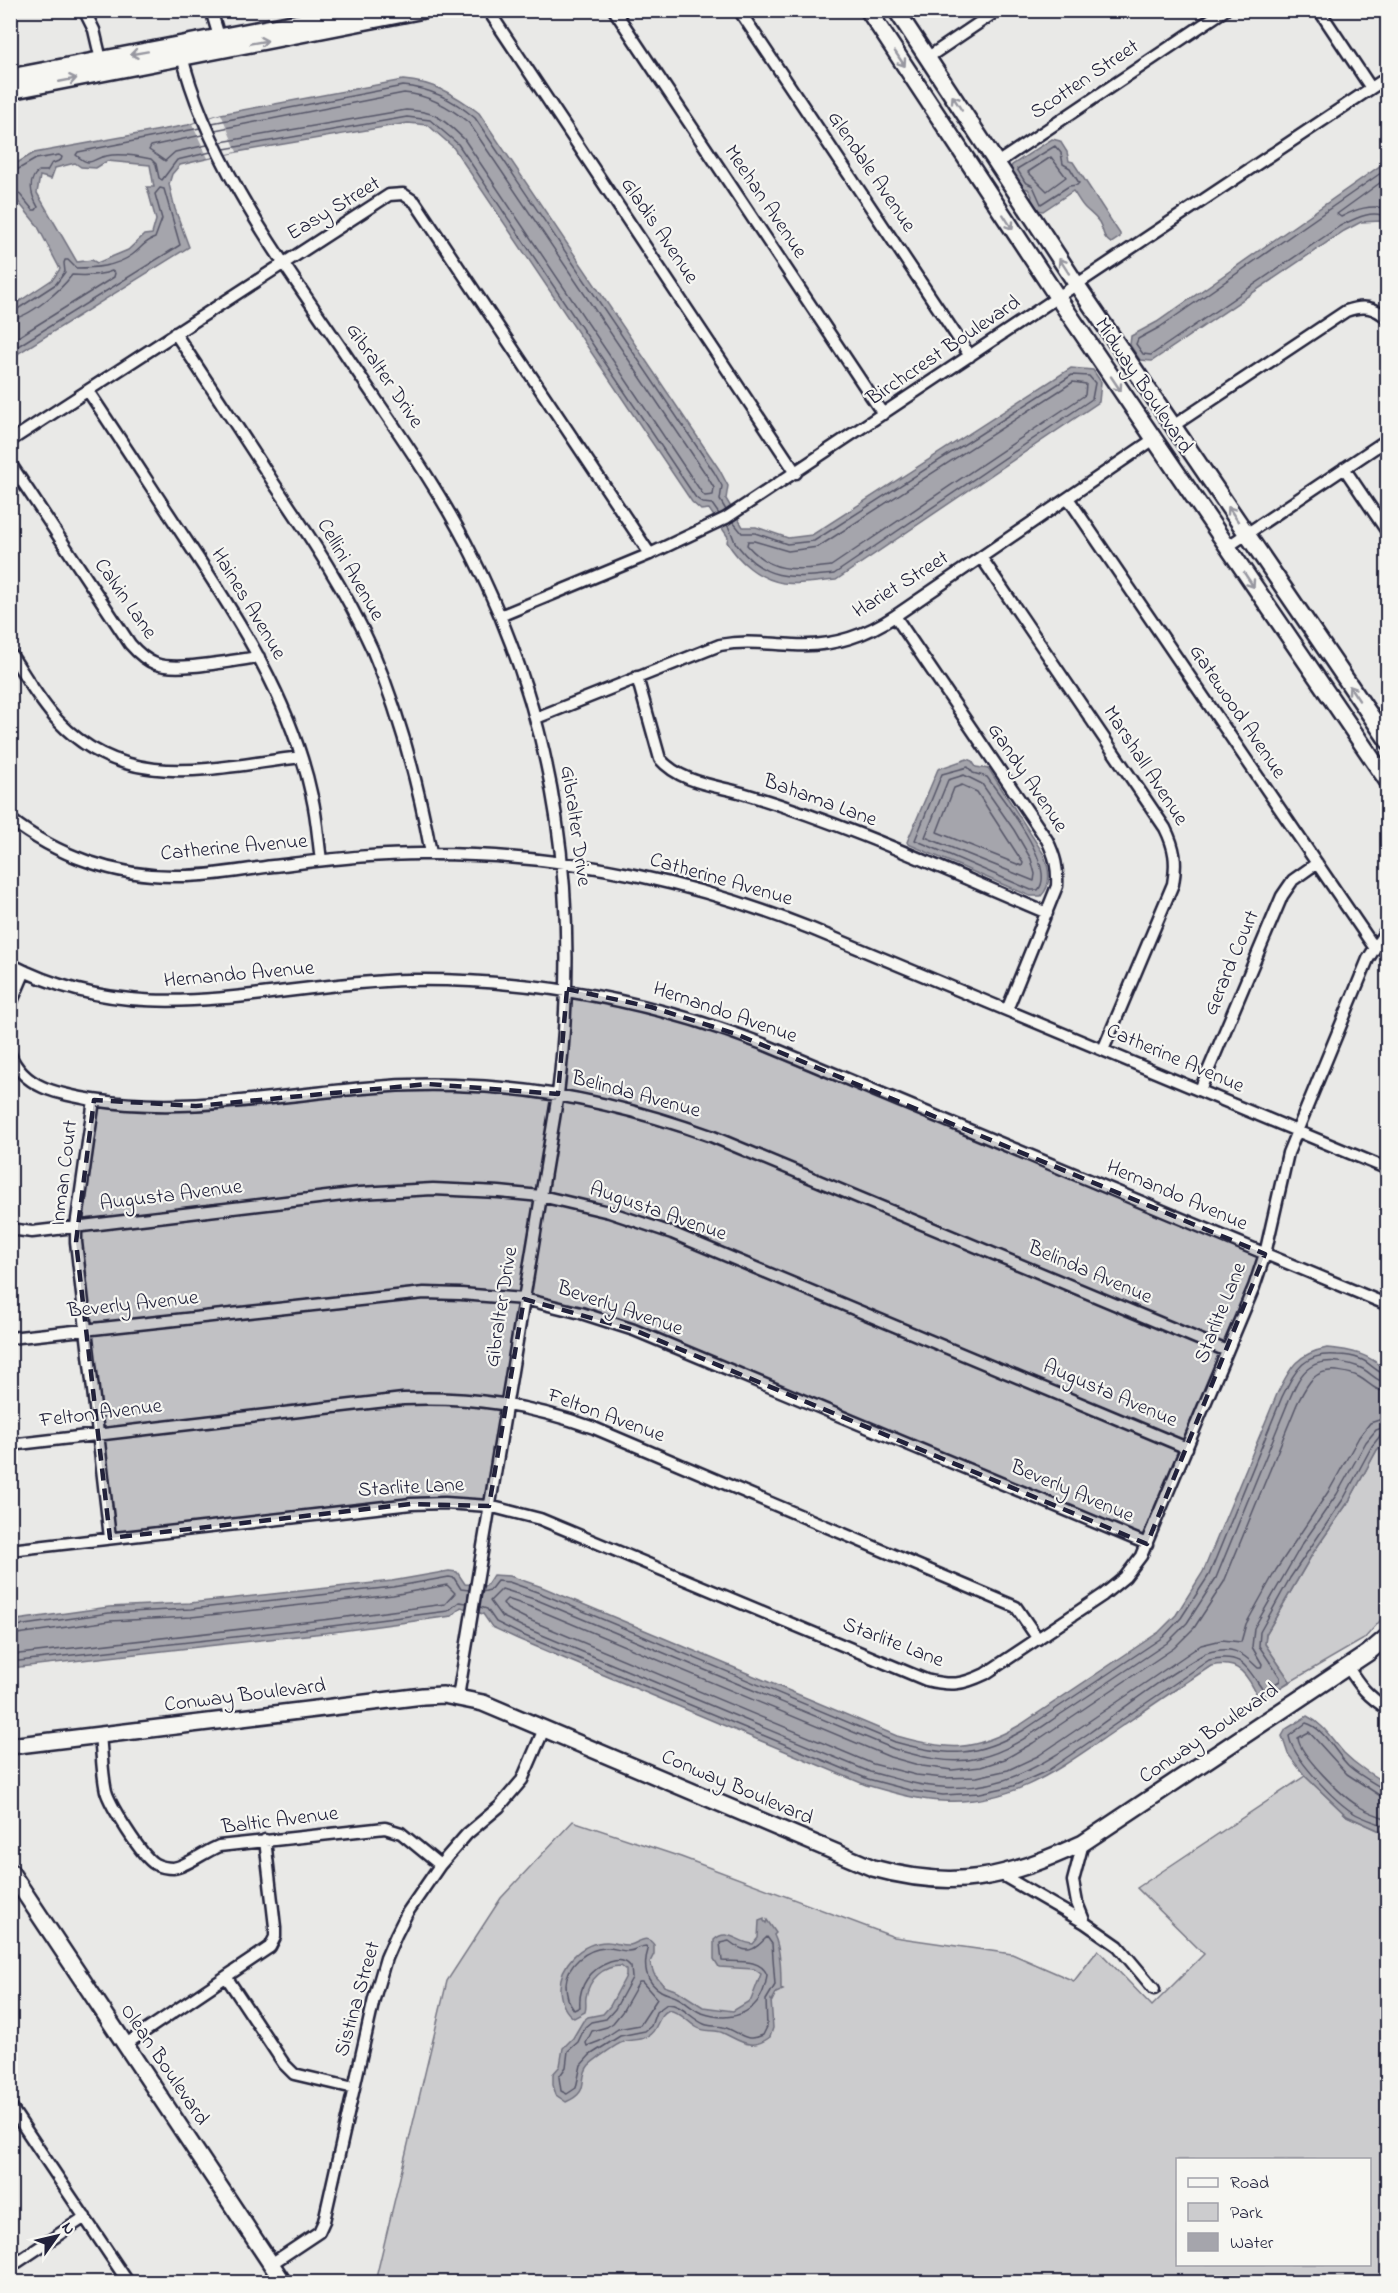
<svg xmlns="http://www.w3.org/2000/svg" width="1398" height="2293" font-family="'Indie Flower',sans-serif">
	<rect width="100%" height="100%" fill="#e9e9e7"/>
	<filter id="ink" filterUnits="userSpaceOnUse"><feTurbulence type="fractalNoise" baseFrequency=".0167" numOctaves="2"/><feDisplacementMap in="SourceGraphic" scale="12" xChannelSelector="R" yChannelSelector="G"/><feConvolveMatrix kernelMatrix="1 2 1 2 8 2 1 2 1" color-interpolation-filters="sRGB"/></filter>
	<g filter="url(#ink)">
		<path fill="#ccccce" stroke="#777784" stroke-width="1.5" fill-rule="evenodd" d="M1387 1439V1613L1364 1639 1276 1690 1290 1681 1265 1644 1266 1634 1313 1553 1349 1501 1377 1450Z
			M1305 1776 1347 1816 1387 1834V2282H375L447 1981 501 1898 573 1821 681 1857 894 1937 1012 1954 1074 1981 1098 1950 1152 2006 1204 1954 1137 1888ZM1178 2160H1370V2264H1178Z"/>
		<path fill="#a5a5ac" stroke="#71717f" stroke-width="1.5" fill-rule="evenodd" d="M403 80C433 82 456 95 479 113L719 469 728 486 726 499 743 527H756L788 538 812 535 1071 368 1093 370 1101 382 1099 402 836 580C821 581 797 585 783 583 759 579 739 562 727 542L728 537 709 509 701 510 692 502 453 147 428 125 408 123 237 152 180 165 172 174 169 184 175 209 189 247 11 358V307L53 279 60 269 37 225 11 193 10 167 34 153 188 125 221 114ZM107 161 150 165 154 187H147L156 220 152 234 144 235 128 250 97 263 92 260 77 262 37 193 40 176 51 179 55 168 75 163 81 167 96 168Z
			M1052 139 1060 141 1067 152 1069 161 1073 162 1120 234V237L1111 243C1102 238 1104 230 1099 222 1094 215 1090 213 1085 208 1080 203 1077 196 1073 191L1043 211 1037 210 1031 201 1032 196 1028 189 1022 188 1010 171 1012 165Z
			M1387 161V226L1381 221 1361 222 1344 231 1152 361 1140 360 1130 345 1131 336 1157 322Z
			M967 759 972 761 976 767 989 769 1043 853C1049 867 1053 884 1041 896H1030L908 844 907 842 938 769Z
			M1327 1348C1352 1350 1369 1354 1387 1371V1439L1377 1450 1349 1501 1313 1553 1266 1634 1265 1644 1290 1681 1260 1701C1248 1677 1241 1659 1211 1666 1179 1687 1148 1708 1116 1730 1060 1768 1015 1805 942 1801 916 1800 891 1792 866 1785L518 1639 492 1627 483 1614 461 1607 452 1616 333 1632 11 1668 10 1621 109 1607 190 1603 392 1581 449 1571 457 1572 465 1584 486 1586 493 1575 510 1576 542 1587 897 1736C949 1751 973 1752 1020 1725L1159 1632 1176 1615 1203 1572 1277 1394C1290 1368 1296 1354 1327 1348Z
			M1307 1716C1325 1725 1331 1739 1344 1753 1357 1766 1372 1775 1387 1784V1834L1347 1816 1305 1776 1288 1754 1282 1736 1286 1729Z
			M764 1919V1921L766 1923 767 1920 776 1933 774 1935C781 1949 781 1974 781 1989L783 1990 776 1993 772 2001 771 2000 773 2028 770 2037C751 2052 739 2040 723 2033 715 2029 705 2033 696 2027 687 2021 680 2012 669 2010 656 2016 659 2031 646 2037 639 2041 630 2039 623 2042 618 2043 593 2061 589 2065 577 2079 592 2091 566 2102L556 2095 553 2085V2074L560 2066 563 2048 573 2038 583 2021 588 2017 603 2014 610 2006 626 1976V1970L621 1966C603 1966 589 1979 586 1997 585 2002 587 2006 585 2012L574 2018C564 2012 561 2001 560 1990 559 1965 581 1942 607 1942 614 1942 622 1946 630 1945 639 1943 646 1933 654 1945V1954L650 1962 654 1974 664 1986 678 1991 703 2007 733 2011 751 2000 761 1974 754 1969 719 1967 714 1959V1940C727 1927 738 1943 753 1944L758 1938 759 1921Z"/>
		<path fill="#e9e9e7" d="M221 114 237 152 208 158 192 124Z"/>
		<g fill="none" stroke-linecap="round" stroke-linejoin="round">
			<path stroke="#565668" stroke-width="1.5" d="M212 123 403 86C431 88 454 100 475 118L714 472 722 486 720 500 726 510
				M200 128 78 152 76 155C92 169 92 158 106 156 119 153 138 156 151 159L156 164 159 178 162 180 177 160 211 152
				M215 130 404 93C429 95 450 107 469 123L707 476 714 488 713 495 705 496 702 493 464 139C443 119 436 111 406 110L221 142
				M202 135 151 146 149 150 165 161 175 152 207 145
				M1055 146 1061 153 1063 164 1070 168 1079 183 1077 185 1069 186 1041 204 1033 186 1025 182 1017 169Z
				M224 149 407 117 430 120 458 144 696 498 703 503 712 504 719 514
				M1051 157 1066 177 1047 191 1028 172Z
				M1388 168 1160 327 1138 339 1136 344 1143 354 1151 355 1340 226C1354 219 1373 208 1388 218
				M10 172 15 171 36 159 59 155 62 157 61 160 51 164 47 171H39C27 180 31 195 38 207L36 210H33L17 191 10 190
				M1388 177 1337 214 1341 217C1356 209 1371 204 1388 209
				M10 311 16 310 56 284 65 272 64 263 65 260H68L76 268C94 268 115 267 132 255 142 248 143 242 155 238L162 219 155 194 160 188 164 189 180 245 10 351
				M10 319C29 318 61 290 72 275 86 276 99 276 112 271L115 273 114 277 10 342
				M1073 382 1086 384 1085 395 831 566C796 570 772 574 747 545L748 541H754L788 551 818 547Z
				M727 525C733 533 733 541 737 545 765 582 792 578 834 574L1092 399 1095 383 1089 376 1072 375 814 541 787 544 755 533H742L733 522
				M968 767 973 773 987 777C1001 797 1058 867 1038 890H1031L915 840 942 774Z
				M964 775 982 784 1014 830 1031 859 1035 874 1034 881 925 837 948 780Z
				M962 785 977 792 1023 863 1022 866 937 832 954 788Z
				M1388 1383C1377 1382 1372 1374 1363 1369 1349 1362 1323 1357 1309 1368 1299 1375 1294 1389 1289 1400L1216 1578 1187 1623 1167 1643C1133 1666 1098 1689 1064 1712 1038 1729 1011 1751 979 1758 951 1765 921 1757 894 1749L537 1600 502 1589 490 1601 501 1616 523 1627 870 1772C894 1778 917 1786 942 1787 1002 1792 1042 1765 1089 1733 1127 1706 1165 1676 1206 1653 1231 1646 1240 1650 1258 1668H1261L1262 1664 1252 1647 1254 1628 1301 1546 1337 1494 1366 1442 1376 1430 1388 1426
				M1388 1392C1374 1391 1370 1383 1359 1377 1352 1373 1344 1372 1337 1371 1313 1369 1307 1385 1297 1404L1224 1582 1194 1628 1174 1648 1033 1743 1005 1759 981 1767 952 1770 922 1766 890 1757 534 1608 507 1599 503 1603 507 1609 527 1619 873 1764 916 1775 944 1778 977 1777 1008 1770 1038 1756 1201 1645 1222 1640 1241 1642 1246 1624 1276 1570 1330 1489 1359 1437 1370 1423 1388 1417
				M482 1592 490 1590 497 1581 509 1582 540 1593 895 1742C949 1757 975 1758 1024 1730L1163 1637 1181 1618 1209 1575 1282 1397C1295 1371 1303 1352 1337 1355 1344 1355 1353 1356 1360 1359 1370 1362 1377 1374 1388 1375
				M480 1607 487 1609 496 1622 520 1634 868 1779 913 1791 943 1795 980 1793 1013 1786 1047 1771 1209 1660C1242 1652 1246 1667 1263 1690L1280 1681V1677L1259 1646 1260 1632 1290 1578 1344 1498 1372 1446 1380 1436 1388 1434
				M10 1627 109 1613 191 1609 393 1587 449 1577 454 1578 461 1589 469 1590
				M10 1635 110 1621 191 1617 393 1595 447 1585 455 1593 445 1604 331 1619 10 1655
				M10 1662 332 1626 448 1611 459 1602 467 1603
				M1388 1789 1382 1788C1372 1782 1359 1775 1350 1767 1336 1755 1325 1728 1306 1723L1289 1736C1292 1757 1334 1800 1352 1812 1363 1819 1376 1822 1388 1827
				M1388 1797 1379 1795 1347 1774 1309 1732 1298 1738C1299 1754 1342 1796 1357 1805 1366 1812 1377 1815 1388 1819
				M767 1937 772 1944 775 1985 766 2000 767 2027 763 2035C744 2044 738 2030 723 2027 716 2025 710 2027 704 2024 690 2018 682 2004 667 2004L656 2012 651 2026 645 2031 620 2036 590 2055 581 2065 576 2088 567 2094 561 2091 559 2077 566 2067 568 2051 578 2042 585 2027 591 2022 606 2019 615 2009 632 1978 631 1967C625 1959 618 1960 610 1962 590 1969 578 1986 580 2007L574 2010C568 2003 566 1994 566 1984 567 1965 586 1949 605 1948 612 1947 620 1951 628 1951 635 1951 639 1946 646 1946L648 1950C643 1965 645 1982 661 1991 666 1994 673 1995 678 1998 686 2002 693 2010 702 2013 735 2024 763 2011 767 1975 761 1958 737 1962 722 1961L720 1943 729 1941C748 1956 753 1951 767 1937Z
				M639 1982H642L657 1999 640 2025 618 2029 600 2041 587 2046 586 2043 592 2031 607 2027 613 2023 622 2012Z"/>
			<defs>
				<path id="street" d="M84 10 94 30 102 64
					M211 10 221 43
					M488 10 796 473
					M614 10 883 414
					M739 10 970 356
					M1319 10 1371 88
					M181 52C207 161 282 261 344 352 388 418 436 483 472 555 559 727 581 904 558 1094L458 1697
					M927 58 998 10
					M997 163 1225 10
					M175 333C209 384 242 434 275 485 311 538 346 591 372 649 400 715 418 783 431 853
					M88 391C121 440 153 490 186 540 239 619 292 702 312 797 317 818 318 839 321 860
					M1173 426 1346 311C1363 305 1374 306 1388 319
					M10 441 389 195 403 194 415 202 650 554
					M10 463 130 644C137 652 145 660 156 664 178 672 234 660 259 657
					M1344 468 1388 533
					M1068 498 1374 947
					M1227 547 1388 439
					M981 557 1165 828C1175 848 1177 862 1173 884L1103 1050
					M500 616 650 554 726 518 1388 77
					M895 616 1047 840C1055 856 1058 868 1057 886L1007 1010
					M10 653C25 675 39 701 58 721 127 794 214 767 301 757
					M637 677 660 759C680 782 713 785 742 793 847 824 947 871 1047 913
					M536 718 720 645C746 640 768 644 794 645 830 647 865 636 895 616L1154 439
					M10 819C57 856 115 876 174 876 207 877 241 870 273 866 326 860 379 853 431 854 562 854 690 880 812 929L1388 1169
					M10 964C142 1034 270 983 408 980 531 978 649 1000 763 1044L1388 1305
					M10 1006 25 971
					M10 1054C24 1089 60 1094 93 1100 184 1114 273 1096 364 1088 394 1085 424 1084 454 1085 543 1087 628 1106 711 1136L1227 1351
					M1200 1090 1282 896 1293 880 1317 863
					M94 1100 76 1226V1242L110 1538
					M10 1229 32 1232 360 1193 433 1189 499 1192 541 1196 609 1212 672 1233 1187 1448
					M10 1338 424 1293 461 1294 524 1299 581 1313 634 1330 1147 1544
					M10 1445 403 1399C471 1396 530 1405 594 1428L1016 1607 1038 1639
					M10 1550 411 1504 445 1503 489 1506 540 1519 926 1680C951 1686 962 1685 985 1674L1103 1595 1125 1577 1141 1556 1254 1287 1265 1254 1288 1153 1368 959 1388 927
					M1347 1666C1360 1686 1367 1696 1388 1709
					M100 1735C102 1753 102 1773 106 1791 110 1805 142 1857 155 1864 161 1867 167 1868 173 1868 185 1867 206 1851 219 1846L385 1828 401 1833 440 1865
					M1083 1843 1073 1881 1077 1903 1085 1923 1118 1946 1154 1989
					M1002 1875 1085 1923
					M227 1978 284 2064 294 2074 354 2088
					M126 2044 270 1947 275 1937V1927L265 1840
					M10 2106 128 2282
					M271 2264 319 2232 324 2221 374 1999 386 1958 396 1935 407 1913 440 1865 467 1834 499 1807 522 1780 544 1729
					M10 2267 85 2217"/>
				<path id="secondary" d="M868 10 1058 298 1388 782
					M896 10 1077 285 1388 741
					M10 77 361 10
					M10 91 424 10
					M10 1746 423 1696 443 1695 483 1703 873 1868C956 1891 1007 1878 1083 1843L1368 1653 1388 1636
					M10 1871 283 2282"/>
			</defs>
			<use href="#street" stroke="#22223b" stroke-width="15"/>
			<use href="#secondary" stroke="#22223b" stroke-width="20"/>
			<use href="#street" stroke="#f6f6f2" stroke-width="10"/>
			<use href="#secondary" stroke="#f6f6f2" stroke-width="15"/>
		</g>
		<defs><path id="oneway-shaft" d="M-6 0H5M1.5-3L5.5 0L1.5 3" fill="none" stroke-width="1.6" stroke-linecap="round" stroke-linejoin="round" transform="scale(1.5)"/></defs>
		<g stroke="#9797a0">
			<use href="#oneway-shaft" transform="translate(259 42) rotate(-10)"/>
			<use href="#oneway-shaft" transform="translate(139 53) rotate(170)"/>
			<use href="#oneway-shaft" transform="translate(900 59) rotate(56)"/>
			<use href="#oneway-shaft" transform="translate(68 80) rotate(-11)"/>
			<use href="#oneway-shaft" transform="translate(957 103) rotate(-123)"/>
			<use href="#oneway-shaft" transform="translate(1008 222) rotate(57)"/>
			<use href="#oneway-shaft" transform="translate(1064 266) rotate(-123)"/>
			<use href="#oneway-shaft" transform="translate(1116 384) rotate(56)"/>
			<use href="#oneway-shaft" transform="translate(1233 514) rotate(-124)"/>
			<use href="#oneway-shaft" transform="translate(1249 580) rotate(56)"/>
			<use href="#oneway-shaft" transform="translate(1354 693) rotate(-124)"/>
		</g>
	</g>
	<path fill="#22223b" fill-opacity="0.2" stroke="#22223b" stroke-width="4.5" stroke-dasharray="12 8" stroke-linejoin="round" d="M567 989 651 1007 736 1034 1265 1254 1147 1544 634 1330 524 1299 489 1506 411 1504 110 1538 76 1242 94 1100 196 1106 428 1084 558 1094Z"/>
	<g text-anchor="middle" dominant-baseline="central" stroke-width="4.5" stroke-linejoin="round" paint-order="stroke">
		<g font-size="21" fill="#22223b" stroke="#f6f6f2">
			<text transform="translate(1085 80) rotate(-34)">Scotten Street</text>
			<text transform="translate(871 172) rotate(56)">Glendale Avenue</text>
			<text transform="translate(765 202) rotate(56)">Meehan Avenue</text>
			<text transform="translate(334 209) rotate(-31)">Easy Street</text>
			<text transform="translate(659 231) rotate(56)">Gladis Avenue</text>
			<text transform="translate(944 351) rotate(-34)">Birchcrest Boulevard</text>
			<text transform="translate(384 376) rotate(56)">Gibralter Drive</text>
			<text transform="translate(1143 386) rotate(56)">Midway Boulevard</text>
			<text transform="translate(350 570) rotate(60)">Cellini Avenue</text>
			<text transform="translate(901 585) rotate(-32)">Hariet Street</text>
			<text transform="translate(125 599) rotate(55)">Calvin Lane</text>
			<text transform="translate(248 604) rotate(59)">Haines Avenue</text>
			<text transform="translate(1237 712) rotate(56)">Gatewood Avenue</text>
			<text transform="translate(1145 766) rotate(57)">Marshall Avenue</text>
			<text transform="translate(1027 778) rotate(56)">Gandy Avenue</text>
			<text transform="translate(820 801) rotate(20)">Bahama Lane</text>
			<text transform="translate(575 826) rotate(82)">Gibralter Drive</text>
			<text transform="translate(234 848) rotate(-5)">Catherine Avenue</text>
			<text transform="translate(721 880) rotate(16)">Catherine Avenue</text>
			<text transform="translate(1232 963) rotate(-67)">Gerard Court</text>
			<text transform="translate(239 975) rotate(-5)">Hernando Avenue</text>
			<text transform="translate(725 1013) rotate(19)">Hernando Avenue</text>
			<text transform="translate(1175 1059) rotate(23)">Catherine Avenue</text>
			<text transform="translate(636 1095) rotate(15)">Belinda Avenue</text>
			<text transform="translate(65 1173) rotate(-83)">Inman Court</text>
			<text transform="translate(171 1196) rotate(-7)">Augusta Avenue</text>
			<text transform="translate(1177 1196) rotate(23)">Hernando Avenue</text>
			<text transform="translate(658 1212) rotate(19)">Augusta Avenue</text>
			<text transform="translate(1090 1273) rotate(23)">Belinda Avenue</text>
			<text transform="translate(133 1305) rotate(-6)">Beverly Avenue</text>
			<text transform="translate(502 1307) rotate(-81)">Gibralter Drive</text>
			<text transform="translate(620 1309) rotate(19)">Beverly Avenue</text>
			<text transform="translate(1221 1313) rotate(-68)">Starlite Lane</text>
			<text transform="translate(1110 1394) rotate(23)">Augusta Avenue</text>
			<text transform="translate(101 1414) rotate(-7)">Felton Avenue</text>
			<text transform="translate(606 1416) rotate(20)">Felton Avenue</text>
			<text transform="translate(411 1488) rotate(-3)">Starlite Lane</text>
			<text transform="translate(1072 1492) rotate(23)">Beverly Avenue</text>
			<text transform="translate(893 1643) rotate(21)">Starlite Lane</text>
			<text transform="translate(245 1696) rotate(-7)">Conway Boulevard</text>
			<text transform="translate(1209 1734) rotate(-34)">Conway Boulevard</text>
			<text transform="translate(737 1788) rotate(23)">Conway Boulevard</text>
			<text transform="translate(280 1821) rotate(-7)">Baltic Avenue</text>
			<text transform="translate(358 1999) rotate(-74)">Sistina Street</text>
			<text transform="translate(164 2065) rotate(56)">Olean Boulevard</text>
		</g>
	</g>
	<rect width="1398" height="2293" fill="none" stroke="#f6f6f2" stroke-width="36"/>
	<rect x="18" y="18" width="1362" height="2257" fill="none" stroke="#22223b" stroke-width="2" filter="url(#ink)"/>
	<rect x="1176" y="2158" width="195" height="108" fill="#f6f6f2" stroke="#a1a1a9" stroke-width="1.5"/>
	<rect x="1188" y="2178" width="30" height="9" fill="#f6f6f2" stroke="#a1a1a9" stroke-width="1.5"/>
	<text x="1230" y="2188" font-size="18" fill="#22223b">Road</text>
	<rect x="1188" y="2203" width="30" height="18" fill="#ccccce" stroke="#a1a1a9" stroke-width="1.5"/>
	<text x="1230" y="2218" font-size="18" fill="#22223b">Park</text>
	<rect x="1188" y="2233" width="30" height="18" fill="#a5a5ac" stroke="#a1a1a9" stroke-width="1.5"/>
	<text x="1230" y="2248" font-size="18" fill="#22223b">Water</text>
	<g transform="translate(57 2236) rotate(56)" stroke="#f6f6f2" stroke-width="4.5" paint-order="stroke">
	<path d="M0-4.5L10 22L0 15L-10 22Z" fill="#22223b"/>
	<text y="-9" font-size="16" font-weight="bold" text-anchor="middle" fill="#22223b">N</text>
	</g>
</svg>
